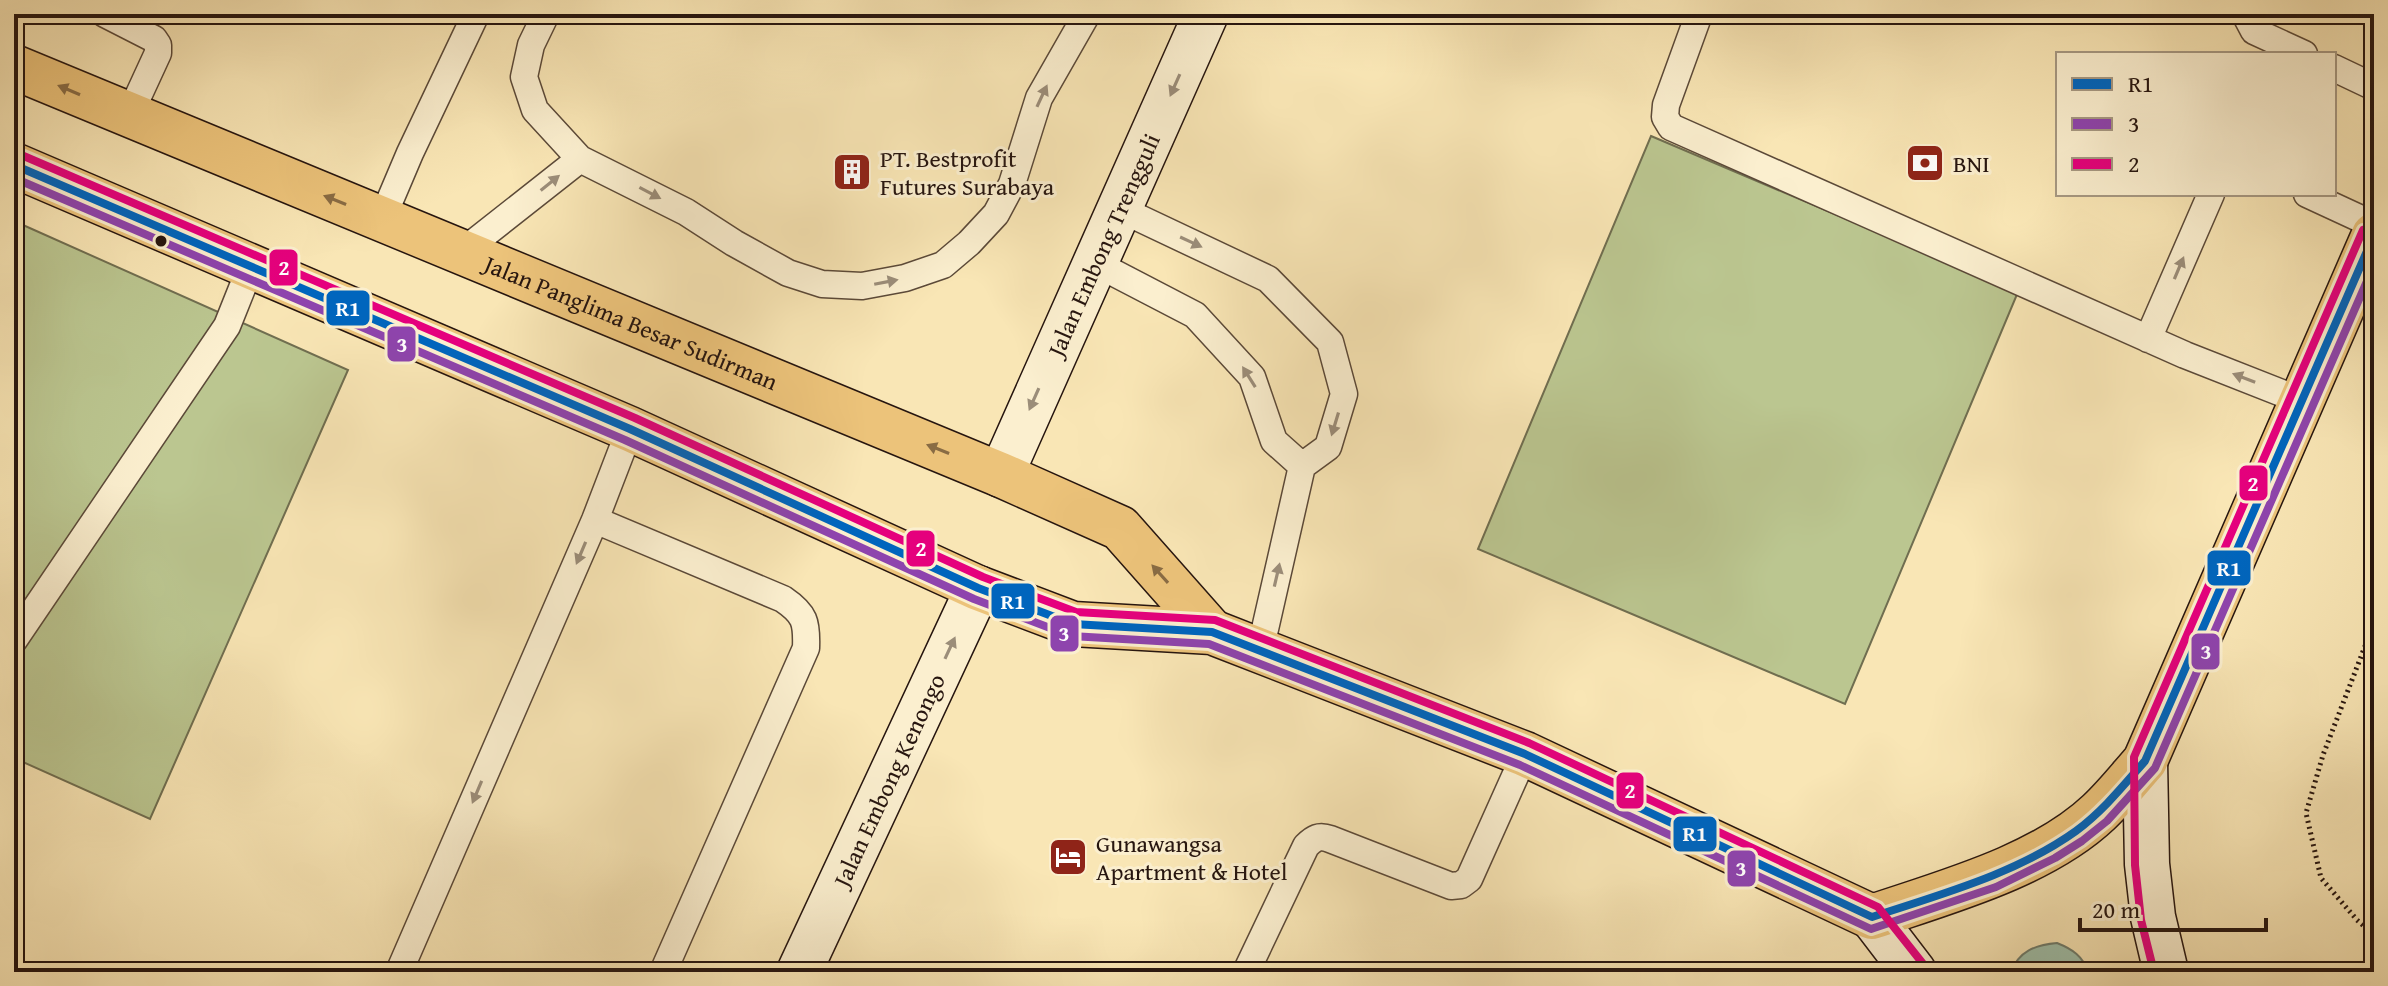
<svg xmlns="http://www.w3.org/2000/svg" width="2388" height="986" font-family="'Gentium Book Plus',serif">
	<rect width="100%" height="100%" fill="#f9e6b5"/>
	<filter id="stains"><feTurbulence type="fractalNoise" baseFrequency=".0025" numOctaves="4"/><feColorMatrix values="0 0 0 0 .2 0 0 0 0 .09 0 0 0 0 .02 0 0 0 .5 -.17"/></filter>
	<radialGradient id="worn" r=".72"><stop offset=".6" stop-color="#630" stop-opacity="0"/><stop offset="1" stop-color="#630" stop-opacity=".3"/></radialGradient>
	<path fill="#bbc690" stroke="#706e50" stroke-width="2" d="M1651 136 2018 292 1845 704 1478 549Z
		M14 221 348 370 150 819 14 758Z"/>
	<path fill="#9ec0ab" stroke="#6e7c6d" stroke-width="2" d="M2057 943C2072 949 2083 956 2088 972H2011C2019 951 2035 945 2057 943Z"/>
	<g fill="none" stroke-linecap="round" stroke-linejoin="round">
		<defs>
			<path id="lane" d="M105 14 154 39 158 45V53L129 116
				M546 14 531 45 524 77 535 110 580 159 686 212 734 243 788 273 822 284 862 286 905 278 943 265 969 243 996 214 1012 184 1039 98 1087 14
				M1699 14 1666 105 1665 117 1671 127 2185 355 2302 401
				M2245 14 2254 31 2304 54
				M2334 68 2374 87
				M2307 194 2374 225
				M1120 209 1268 279 1330 342 1344 394 1328 447 1302 466 1260 651
				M382 219 410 153 476 14
				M462 252 580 159
				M1093 262 1195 315 1252 377 1274 441 1302 466
				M2148 339 2211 194
				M595 520 783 599C805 614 807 622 806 648L663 972
				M14 640 227 326 251 266
				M399 972 595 520 630 429
				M1246 972 1306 846C1314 838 1319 835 1330 839L1451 886 1461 885 1469 879 1525 754"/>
			<g id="secondary">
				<path id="s1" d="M1001 475C1068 321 1138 168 1206 14"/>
				<path d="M2145 761 2147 864 2153 917 2166 972"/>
				<path d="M1872 917 1914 972"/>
				<path id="s2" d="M799 972 978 588"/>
			</g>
			<g id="primary">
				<path id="s3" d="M14 67 1001 475 1120 528 1212 632"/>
				<path d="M14 165 630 429 978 588 1073 624 1212 632 1525 754 1872 917C1946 892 2042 866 2099 812 2116 796 2130 778 2145 761L2374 235"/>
			</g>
		</defs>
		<use href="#lane" stroke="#5b4938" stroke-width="29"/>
		<use href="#secondary" stroke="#26150f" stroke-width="47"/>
		<use href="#primary" stroke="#26150f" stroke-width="47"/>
		<path stroke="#26150f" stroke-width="5" stroke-dasharray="2 4" stroke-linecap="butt" d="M2374 623 2323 755 2306 813 2321 878 2357 920 2374 935"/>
		<use href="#lane" stroke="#fbefcf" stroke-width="26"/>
		<use href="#secondary" stroke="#fbefcf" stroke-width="44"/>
		<use href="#primary" stroke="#ecc37a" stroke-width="44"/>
		<defs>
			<path id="bus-1" d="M14 165 630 429 978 588 1073 624 1212 632 1525 754 1872 917C1941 894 2016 874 2076 831 2103 811 2123 786 2145 761L2374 235"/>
			<path id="bus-2" d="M14 178 625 440 974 599 1071 636 1209 644 1520 765 1871 929 1996 887 2055 858 2082 841 2107 821 2155 768 2374 265"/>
			<path id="bus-3" d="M19 154 635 418 983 577 1076 612 1215 620 1529 743 1878 907 1924 965
				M2154 972 2141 920 2135 865 2134 757 2363 230"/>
		</defs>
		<use href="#bus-1" stroke="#fbefcf" stroke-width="14"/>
		<use href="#bus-2" stroke="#fbefcf" stroke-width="14"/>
		<use href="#bus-3" stroke="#fbefcf" stroke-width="14"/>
		<use href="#bus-1" stroke="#0065bd" stroke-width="8"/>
		<use href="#bus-2" stroke="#8e44ad" stroke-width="8"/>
		<use href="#bus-3" stroke="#e5007d" stroke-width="8"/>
	</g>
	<defs><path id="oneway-solid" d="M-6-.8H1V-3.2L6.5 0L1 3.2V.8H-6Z" transform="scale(2)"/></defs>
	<g fill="#9b8d79">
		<use href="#oneway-solid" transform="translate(1175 85) rotate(114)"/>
		<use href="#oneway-solid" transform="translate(1042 96) rotate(-65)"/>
		<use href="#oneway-solid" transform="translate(550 183) rotate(-39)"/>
		<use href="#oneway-solid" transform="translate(650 193) rotate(28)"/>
		<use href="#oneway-solid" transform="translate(1191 242) rotate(25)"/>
		<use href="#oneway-solid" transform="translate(2179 268) rotate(-67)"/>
		<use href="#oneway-solid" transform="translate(886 282) rotate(-11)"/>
		<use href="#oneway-solid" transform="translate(1249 377) rotate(-122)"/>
		<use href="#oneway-solid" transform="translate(2244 378) rotate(-159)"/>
		<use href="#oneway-solid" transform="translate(1034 399) rotate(114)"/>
		<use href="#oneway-solid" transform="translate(1335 424) rotate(107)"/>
		<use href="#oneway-solid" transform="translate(581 553) rotate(113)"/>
		<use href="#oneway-solid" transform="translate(1277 575) rotate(-77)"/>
		<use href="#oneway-solid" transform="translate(950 648) rotate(-65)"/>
		<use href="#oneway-solid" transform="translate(477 792) rotate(113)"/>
	</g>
	<g fill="#896c44">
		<use href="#oneway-solid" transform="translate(69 90) rotate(-157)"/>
		<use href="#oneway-solid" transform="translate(335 200) rotate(-158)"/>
		<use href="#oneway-solid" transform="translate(938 449) rotate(-158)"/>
		<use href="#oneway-solid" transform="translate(1160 574) rotate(-132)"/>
	</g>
	<defs>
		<symbol id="bank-square" viewBox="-11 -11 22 22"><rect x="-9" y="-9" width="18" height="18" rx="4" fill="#8f2418" stroke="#fbefcf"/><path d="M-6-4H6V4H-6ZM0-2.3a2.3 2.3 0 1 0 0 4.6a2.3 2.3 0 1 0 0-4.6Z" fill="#fff"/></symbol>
		<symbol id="building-square" viewBox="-11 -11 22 22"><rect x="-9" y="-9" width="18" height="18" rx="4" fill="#8f2418" stroke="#fbefcf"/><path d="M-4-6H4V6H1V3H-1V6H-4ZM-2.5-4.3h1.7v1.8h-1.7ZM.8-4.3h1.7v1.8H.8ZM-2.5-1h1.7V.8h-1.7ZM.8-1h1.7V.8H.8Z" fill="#fff"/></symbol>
		<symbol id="hotel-square" viewBox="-11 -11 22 22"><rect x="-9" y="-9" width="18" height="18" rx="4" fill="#8f2418" stroke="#fbefcf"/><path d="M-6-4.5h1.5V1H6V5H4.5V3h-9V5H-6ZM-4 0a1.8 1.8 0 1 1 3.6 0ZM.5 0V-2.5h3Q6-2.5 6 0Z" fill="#fff"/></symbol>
	</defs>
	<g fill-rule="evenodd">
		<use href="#bank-square" x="1903" y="141" width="44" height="44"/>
		<use href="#building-square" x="830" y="150" width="44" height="44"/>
		<use href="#hotel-square" x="1046" y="835" width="44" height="44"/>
	</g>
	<circle fill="#26150f" stroke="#fbefcf" stroke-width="3" cx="161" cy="241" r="7"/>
	<g text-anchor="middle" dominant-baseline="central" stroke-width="6" stroke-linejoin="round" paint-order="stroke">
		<g font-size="24" fill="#26150f" stroke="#fbefcf" text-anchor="start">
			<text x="880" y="158">PT. Bestprofit<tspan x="880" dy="28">Futures Surabaya</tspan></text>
			<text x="1953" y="163">BNI</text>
			<text x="1096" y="843">Gunawangsa<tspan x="1096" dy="28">Apartment &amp; Hotel</tspan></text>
		</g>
		<g font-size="24" fill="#26150f" stroke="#fbefcf">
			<text stroke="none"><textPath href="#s1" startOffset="252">Jalan Embong Trengguli</textPath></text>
			<text stroke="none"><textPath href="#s3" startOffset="668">Jalan Panglima Besar Sudirman</textPath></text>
			<text stroke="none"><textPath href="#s2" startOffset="212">Jalan Embong Kenongo</textPath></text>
		</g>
	</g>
	<g stroke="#fbefcf" stroke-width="3">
		<rect x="268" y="248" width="31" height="39" rx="8" fill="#e5007d"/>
		<rect x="325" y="289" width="46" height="38" rx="8" fill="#0065bd"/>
		<rect x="386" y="325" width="31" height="38" rx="8" fill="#8e44ad"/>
		<rect x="2238" y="464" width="31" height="38" rx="8" fill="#e5007d"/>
		<rect x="905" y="529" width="31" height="39" rx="8" fill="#e5007d"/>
		<rect x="2206" y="549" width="46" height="38" rx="8" fill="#0065bd"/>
		<rect x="990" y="582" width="46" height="38" rx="8" fill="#0065bd"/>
		<rect x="1049" y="614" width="31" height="39" rx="8" fill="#8e44ad"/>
		<rect x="2190" y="632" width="31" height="39" rx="8" fill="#8e44ad"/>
		<rect x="1615" y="771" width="30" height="39" rx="8" fill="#e5007d"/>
		<rect x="1672" y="815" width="46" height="38" rx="8" fill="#0065bd"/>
		<rect x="1726" y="849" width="31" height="39" rx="8" fill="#8e44ad"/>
	</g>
	<g font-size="22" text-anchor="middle" font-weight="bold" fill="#fff">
		<text x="284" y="275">2</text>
		<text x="348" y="316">R1</text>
		<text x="402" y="352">3</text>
		<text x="2253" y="491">2</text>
		<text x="921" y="556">2</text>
		<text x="2229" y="576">R1</text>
		<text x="1013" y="609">R1</text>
		<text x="1064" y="641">3</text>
		<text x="2206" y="659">3</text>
		<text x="1630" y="798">2</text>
		<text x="1695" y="841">R1</text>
		<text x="1741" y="876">3</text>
	</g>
	<rect width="2388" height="986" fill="none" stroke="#f9e6b5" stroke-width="48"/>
	<rect x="16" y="16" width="2356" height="954" fill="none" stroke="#26150f" stroke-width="4"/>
	<rect x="24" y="24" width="2340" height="938" fill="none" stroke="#26150f" stroke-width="2"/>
	<rect x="2056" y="52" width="280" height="144" fill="#fbefcf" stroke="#a69882" stroke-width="2"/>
	<rect x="2072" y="78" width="40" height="12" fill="#0065bd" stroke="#a69882" stroke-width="2"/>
	<text x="2128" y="92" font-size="24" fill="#26150f">R1</text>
	<rect x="2072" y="118" width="40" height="12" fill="#8e44ad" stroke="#a69882" stroke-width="2"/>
	<text x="2128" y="132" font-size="24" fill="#26150f">3</text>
	<rect x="2072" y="158" width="40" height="12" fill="#e5007d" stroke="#a69882" stroke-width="2"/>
	<text x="2128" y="172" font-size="24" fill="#26150f">2</text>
	<path d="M2080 918v12h186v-12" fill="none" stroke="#26150f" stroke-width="4"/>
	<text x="2092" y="918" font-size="24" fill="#26150f" stroke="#fbefcf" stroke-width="6" paint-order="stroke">20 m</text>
	<rect width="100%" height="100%" filter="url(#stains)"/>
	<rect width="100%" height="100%" fill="url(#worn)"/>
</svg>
